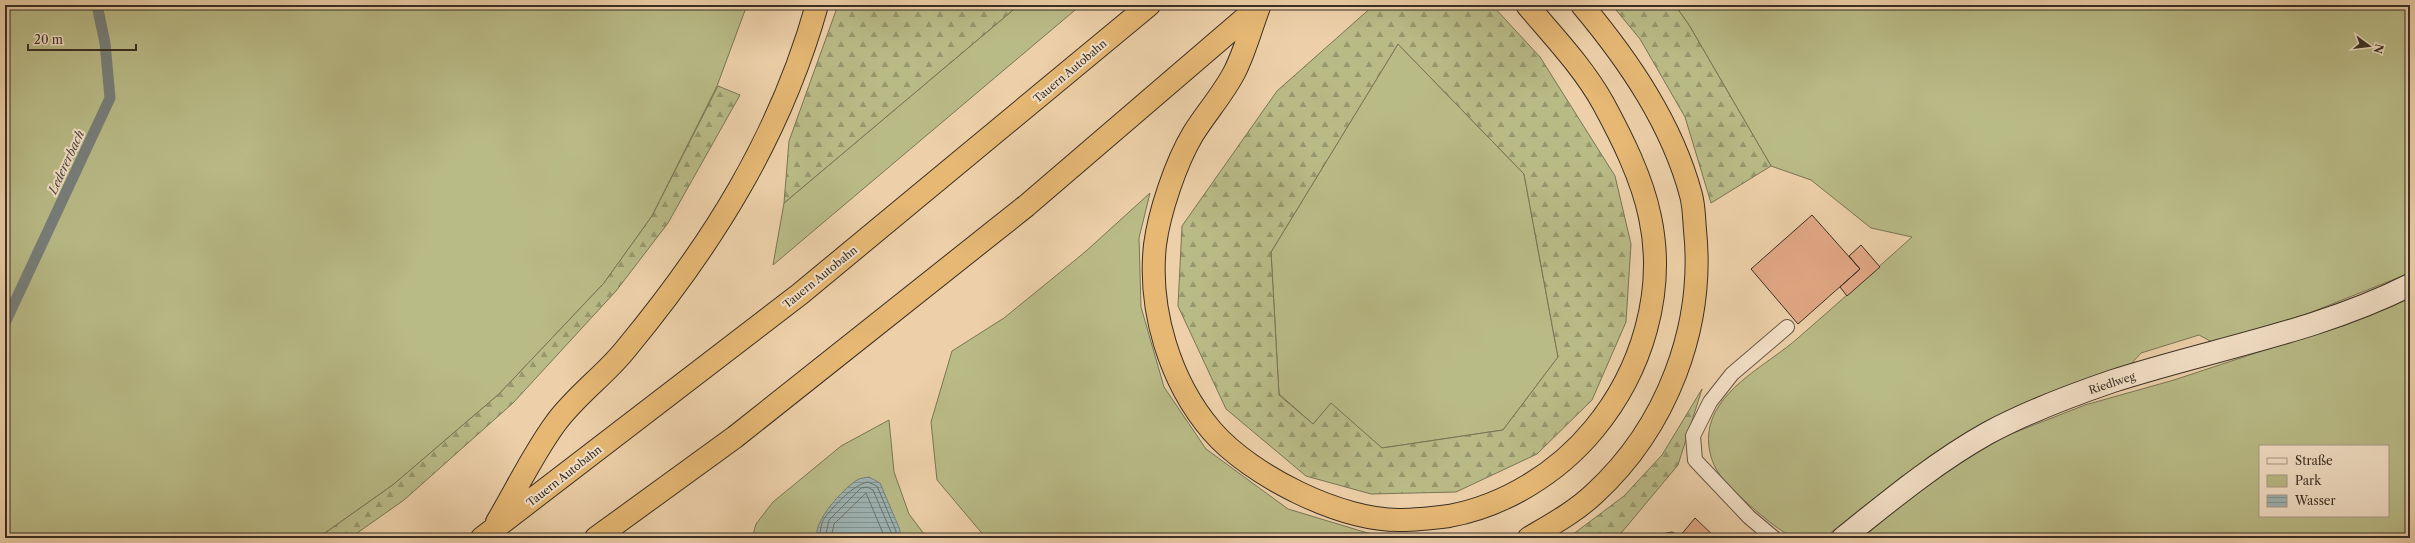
<svg xmlns="http://www.w3.org/2000/svg" width="2415" height="543" font-family="'Libre Caslon Text',serif">
	<defs>
		<pattern id="forest-firs" width="22" height="20" patternUnits="userSpaceOnUse"><rect width="22" height="20" fill="#b9bb87"/><path d="M5 1l3.5 6h-7zM16 11l3.5 6h-7z" fill="#97986e"/></pattern>
		<pattern id="water-rules" width="6" height="5" patternUnits="userSpaceOnUse"><rect width="6" height="5" fill="#9eb4b4"/><path d="M0 2.5h6" fill="none" stroke="#829392"/></pattern>
	</defs>
	<rect width="100%" height="100%" fill="#edd0a9"/>
	<filter id="stains"><feTurbulence type="fractalNoise" baseFrequency=".005" numOctaves="4"/><feColorMatrix values="0 0 0 0 .2 0 0 0 0 .09 0 0 0 0 .02 0 0 0 .5 -.17"/></filter>
	<radialGradient id="worn" r=".72"><stop offset=".6" stop-color="#630" stop-opacity="0"/><stop offset="1" stop-color="#630" stop-opacity=".3"/></radialGradient>
	<path fill="#b9bb87" stroke="#797556" fill-rule="evenodd" d="M5 5H747L717 86 652 216 604 283 499 394 394 484 318 538H5Z
		M1019 5H1081L773 265 784 203Z
		M1675 5H2410V273L2307 314 2212 342 2199 335 2141 353 2131 364 2063 387 1989 421 1901 477 1829 534C1819 539 1807 540 1796 538 1782 536 1728 488 1720 475 1710 462 1706 442 1710 426 1719 387 1770 363 1798 338 1836 305 1874 271 1912 237L1871 228 1811 180 1771 166 1689 25Z
		M1398 44 1524 174 1558 357 1503 430 1382 448 1331 404 1313 424 1279 394 1271 252Z
		M1150 193 1139 238 1141 307 1164 387 1206 449 1288 509 1371 534 1361 538H986L937 480 931 422 952 351 1004 318 1085 252Z
		M2410 296V538H1863L1909 496 1998 439 2085 405 2174 380 2301 338ZM2260 446H2388V516H2260Z
		M889 420 894 472 909 514 927 538H752L756 524 773 502 841 446Z"/>
	<path fill="url(#forest-firs)" stroke="#797556" fill-rule="evenodd" d="M838 5H1019L784 203 789 141Z
		M1374 5H1492L1540 57 1615 176 1631 244 1626 322 1592 400 1537 454 1456 492 1371 494 1306 476 1226 409 1178 306 1182 226 1277 91ZM1398 44 1524 174 1558 357 1503 430 1382 448 1331 403 1313 424 1279 395 1271 252Z
		M1612 5H1675L1689 25 1771 166 1711 203 1685 117 1640 39Z
		M718 86 740 95 668 223 616 291 513 403 404 500 350 538H318L394 484 499 394 604 283 652 216Z
		M1702 389 1678 465 1617 538H1568L1624 496 1662 455Z"/>
	<path fill="url(#water-rules)" stroke="#767f7b" d="M869 477 880 483 900 530V538H817C813 521 843 489 857 480 860 478 865 478 869 477Z"/>
	<g fill="none" stroke-linecap="round" stroke-linejoin="round">
		<path stroke="#6c726c" stroke-width="1" d="M820 538C820 531 821 523 825 517 835 505 853 485 868 482L877 486 896 531V538
			M825 538 829 520 861 488 867 487 873 490 891 532V538
			M831 538 834 524 866 493 885 538"/>
		<path stroke="#767f7b" stroke-width="11" d="M5 323 110 98 105 43 97 5"/>
	</g>
	<path fill="#e2a885" stroke="#392f25" d="M1812 215 1860 269 1798 324 1751 269Z
		M1861 245 1880 267 1847 296 1840 287 1860 269 1849 256Z
		M1695 518 1716 538H1659L1662 534 1672 532 1680 536Z"/>
	<g fill="none" stroke-linecap="round" stroke-linejoin="round">
		<defs>
			<path id="lane" d="M1774 538 1749 517 1695 460 1693 436 1710 402 1732 374 1787 327"/>
			<path id="secondary" d="M1843 538C1889 501 1936 462 1988 433 2027 412 2072 395 2113 381 2212 349 2317 332 2410 285"/>
			<path id="highway" d="M1259 7C1251 28 1245 51 1235 71 1224 93 1206 113 1193 134 1176 162 1159 213 1155 245 1148 310 1170 382 1212 431 1251 476 1341 521 1401 520 1416 520 1433 518 1449 516 1504 506 1558 473 1594 429 1642 371 1666 292 1650 217 1642 178 1622 138 1603 103 1583 67 1553 36 1527 5
				M497 522C516 490 533 454 555 424 575 396 604 376 625 350 712 245 780 137 817 5
				M482 538 800 294 1149 5
				M596 538 735 437 1026 206 1258 7
				M1529 538C1551 525 1575 512 1594 494 1667 427 1705 327 1695 230 1694 218 1694 206 1691 195 1672 124 1629 61 1582 5"/>
		</defs>
		<use href="#lane" stroke="#665746" stroke-width="16"/>
		<use href="#secondary" stroke="#392f25" stroke-width="24"/>
		<use href="#highway" stroke="#392f25" stroke-width="24"/>
		<use href="#lane" stroke="#f3e0c7" stroke-width="14"/>
		<use href="#secondary" stroke="#f3e0c7" stroke-width="22"/>
		<use href="#highway" stroke="#e6b874" stroke-width="22"/>
	</g>
	<g text-anchor="middle" dominant-baseline="central" stroke-width="4" stroke-linejoin="round" paint-order="stroke">
		<g font-size="11" fill="#392f25" stroke="#f3e0c7">
			<text transform="translate(1070 71) rotate(-40)">Tauern Autobahn</text>
			<text transform="translate(820 277) rotate(-39)">Tauern Autobahn</text>
			<text transform="translate(2112 383) rotate(-18)">Riedlweg</text>
			<text transform="translate(564 476) rotate(-38)">Tauern Autobahn</text>
		</g>
		<g font-size="12" font-style="italic" fill="#4d4a42" stroke="#f3e0c7">
			<text transform="translate(66 162) rotate(-65)">Ledererbach</text>
		</g>
	</g>
	<rect width="2415" height="543" fill="none" stroke="#edd0a9" stroke-width="20"/>
	<rect x="6" y="6" width="2403" height="531" fill="none" stroke="#392f25" stroke-width="2"/>
	<rect x="10" y="10" width="2395" height="523" fill="none" stroke="#392f25"/>
	<rect x="2259" y="445" width="130" height="72" fill="#f3e0c7" stroke="#a99986"/>
	<rect x="2267" y="458" width="20" height="6" fill="#f3e0c7" stroke="#a99986"/>
	<text x="2295" y="465" font-size="12" fill="#392f25">Straße</text>
	<rect x="2267" y="475" width="20" height="12" fill="#b9bb87" stroke="#a99986"/>
	<text x="2295" y="485" font-size="12" fill="#392f25">Park</text>
	<rect x="2267" y="495" width="20" height="12" fill="url(#water-rules)" stroke="#a99986"/>
	<text x="2295" y="505" font-size="12" fill="#392f25">Wasser</text>
	<g transform="translate(2369 46) rotate(105)" stroke="#f3e0c7" stroke-width="3" paint-order="stroke">
	<path d="M0-3L7 15L0 10L-7 15Z" fill="#392f25"/>
	<text y="-6" font-size="11" font-weight="bold" text-anchor="middle" fill="#392f25">N</text>
	</g>
	<path d="M28 44v6h108v-6" fill="none" stroke="#392f25" stroke-width="2"/>
	<text x="34" y="44" font-size="12" fill="#392f25" stroke="#f3e0c7" stroke-width="3" paint-order="stroke">20 m</text>
	<rect width="100%" height="100%" filter="url(#stains)"/>
	<rect width="100%" height="100%" fill="url(#worn)"/>
</svg>
